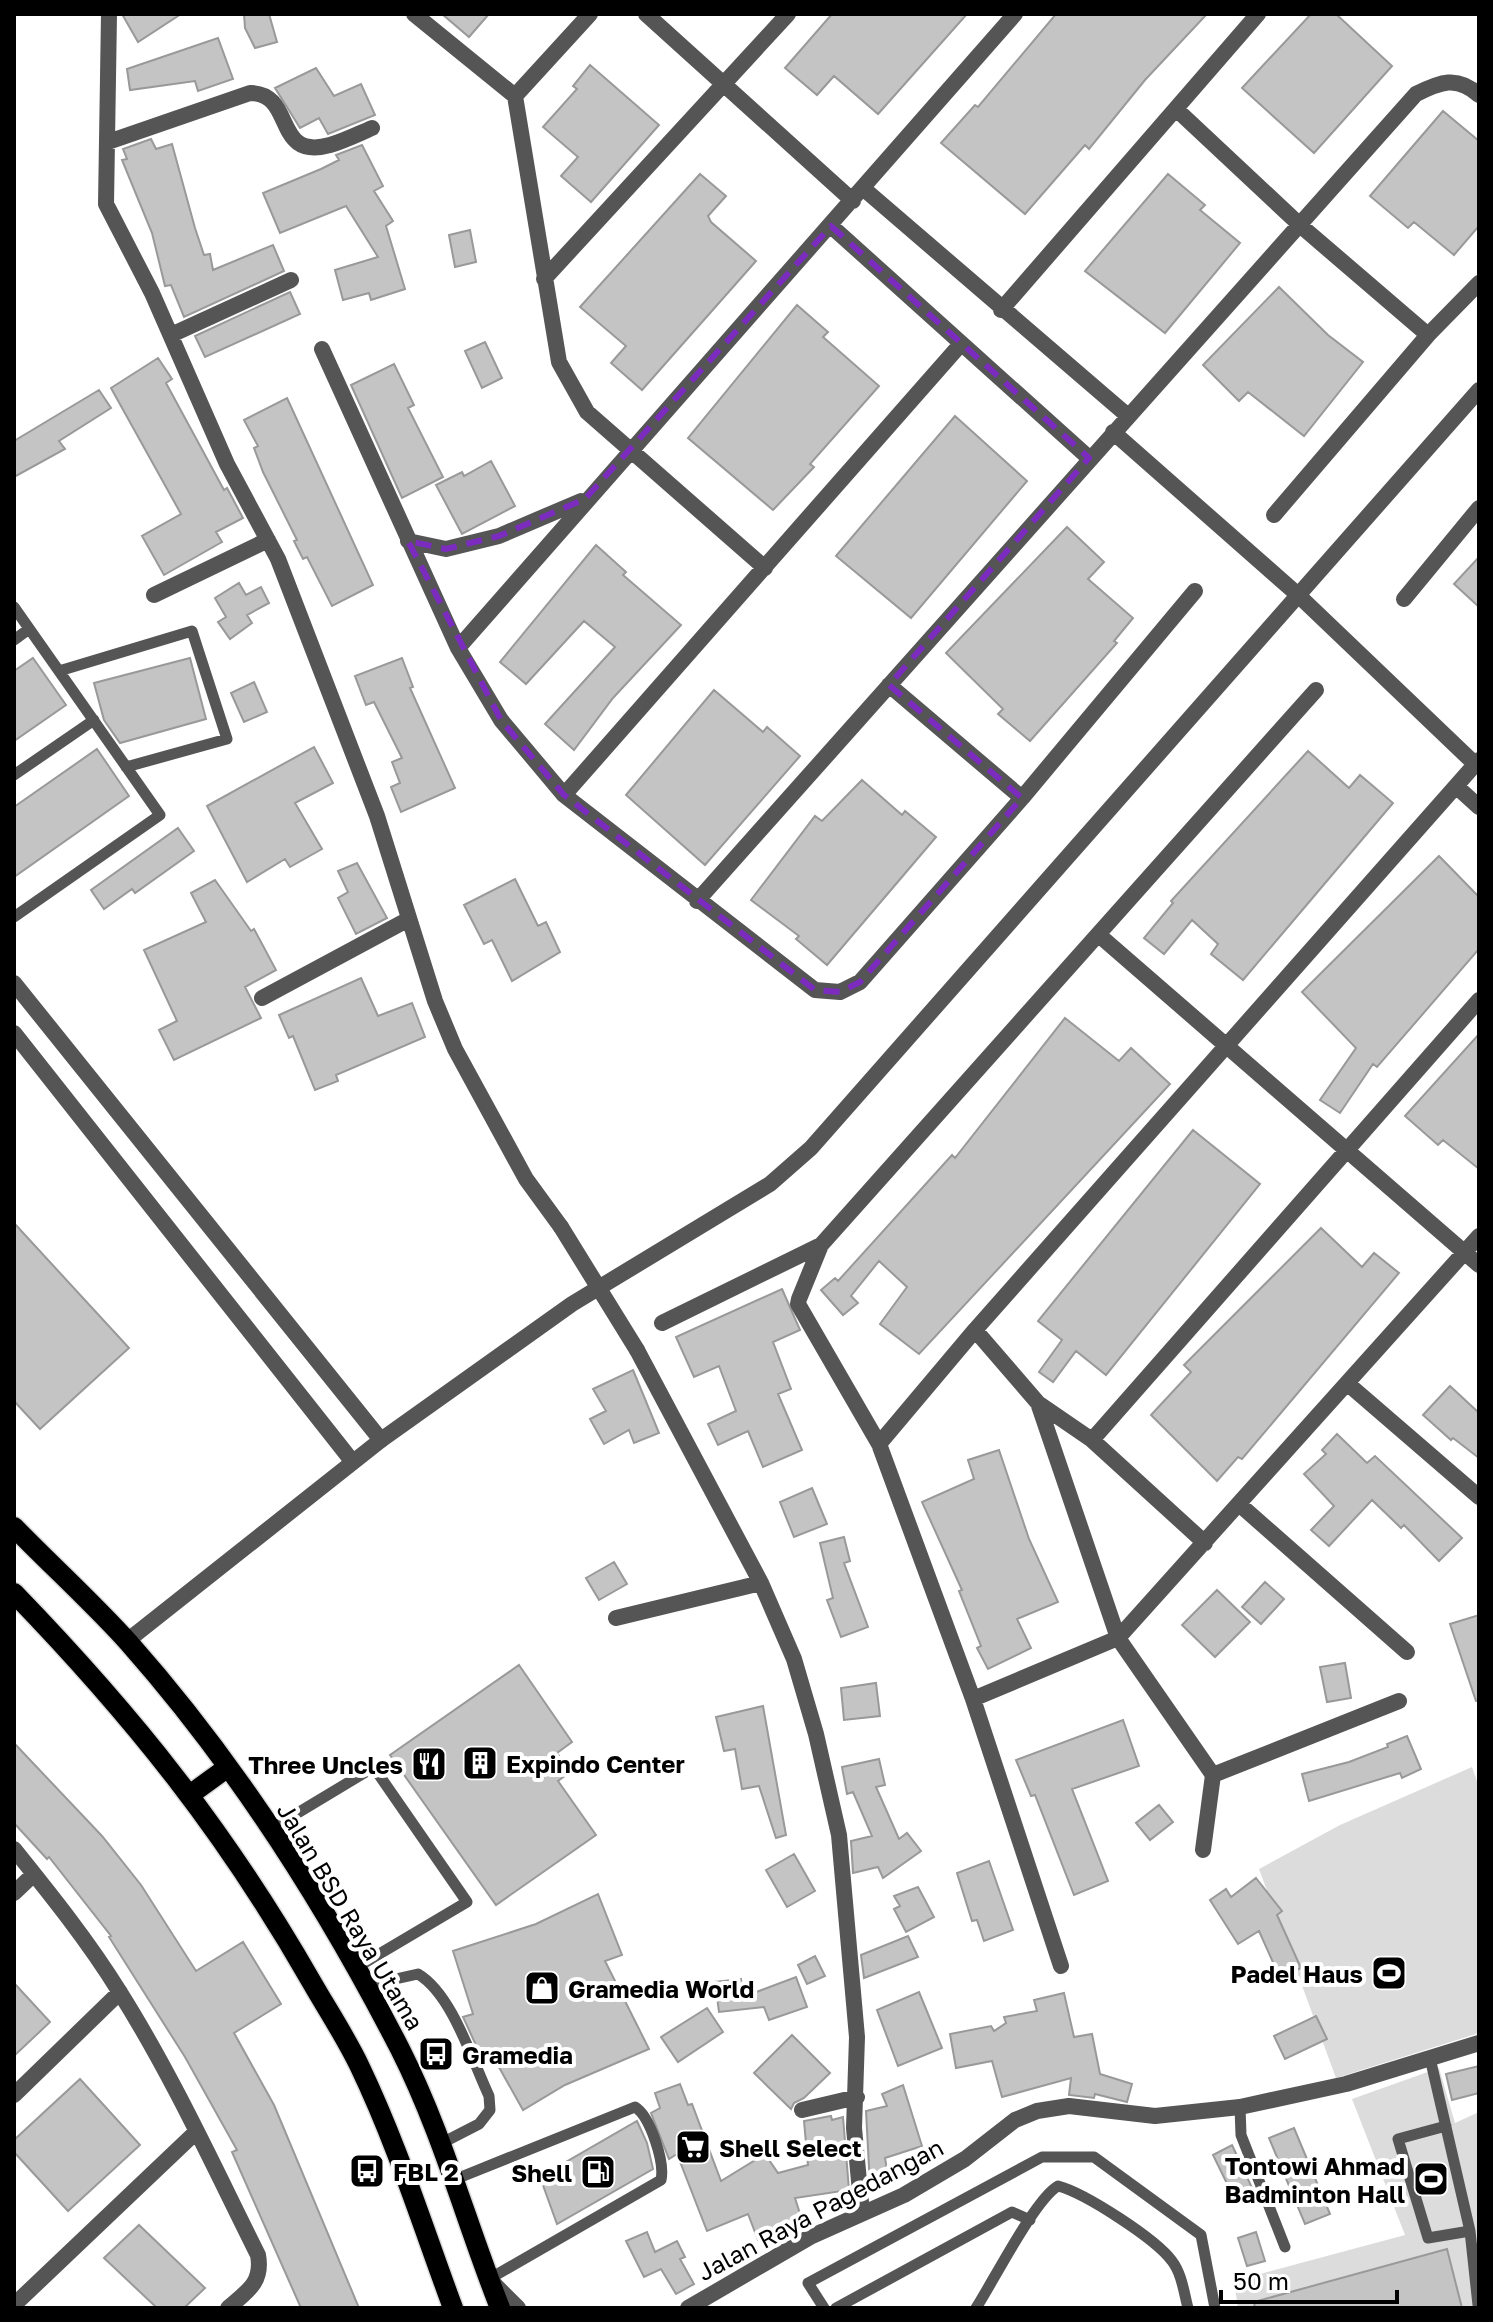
<svg xmlns="http://www.w3.org/2000/svg" width="1493" height="2322" font-family="'Golos Text',sans-serif">
	<rect width="100%" height="100%" fill="#fff"/>
	<path fill="#dcdcdc" d="M1472 1767 1479 1787V2033L1336 2078 1259 1869 1340 1825Z
		M1439 2068 1455 2123 1479 2112V2308H1238L1234 2281 1405 2235 1352 2099Z"/>
	<path fill="#c4c4c4" stroke="#999" stroke-width="2" d="M122 14H181L138 42Z
		M244 14H269L277 42 255 48 245 28Z
		M442 14H489L469 37Z
		M832 14H967L878 114 834 76 817 95 785 68Z
		M1056 14H1207L1145 80 1089 149 1085 145 1025 214 941 143 975 105 978 107Z
		M1311 14H1336L1392 66 1314 153 1242 88Z
		M218 38 233 79 198 91 195 81 130 90 127 69Z
		M590 65 659 125 591 202 561 176 578 157 543 127 577 89 573 86Z
		M316 68 334 96 361 84 375 115 328 134 319 118 300 128 275 88Z
		M1443 111 1479 141V226L1454 255 1414 222 1408 228 1370 196Z
		M151 139 156 149 172 144 195 228 204 255 210 254 213 270 273 245 284 271 184 317 171 285 165 286 152 233 122 160 127 159 123 149Z
		M362 145 383 186 374 191 393 221 386 226 405 289 371 300 369 293 343 300 335 270 378 257 346 206 280 233 263 193 321 169 339 160 336 155Z
		M700 174 726 196 708 216 711 222 756 261 642 390 611 363 626 346 580 307Z
		M1168 174 1205 205 1200 210 1240 243 1165 333 1085 271Z
		M470 230 476 262 455 267 449 235Z
		M1279 287 1328 335 1363 362 1304 436 1248 392 1239 401 1203 365Z
		M290 292 300 314 205 357 195 336Z
		M797 305 828 332 823 337 879 386 810 464 814 467 773 510 688 438Z
		M485 342 502 378 482 388 465 351Z
		M158 358 172 379 166 383 224 490 227 488 243 518 216 532 222 542 164 575 142 536 181 514 111 388Z
		M394 364 414 405 408 408 443 477 402 498 351 385Z
		M99 390 111 408 59 441 65 449 14 477V441Z
		M287 398 373 585 332 606 307 557 303 559 294 541 297 540 263 472 254 448 258 446 244 420Z
		M955 416 1027 481 911 618 836 556Z
		M491 461 515 506 462 534 436 485 462 472 464 476Z
		M1067 527 1104 562 1088 579 1133 618 1114 641 1117 643 1030 741 998 714 1003 709 946 653Z
		M596 545 626 572 623 575 681 625 613 698 574 750 545 724 615 647 584 621 526 684 500 662Z
		M1479 557V607L1454 584Z
		M239 583 246 595 261 587 269 603 247 615 252 623 230 639 218 622 226 617 215 598Z
		M33 658 66 705 14 741V671Z
		M190 658 206 719 120 743 104 720 94 683Z
		M402 658 413 687 410 688 455 788 401 812 391 787 400 783 392 762 402 758 374 702 366 705 355 676Z
		M254 682 267 712 244 722 231 693Z
		M714 690 763 732 767 727 800 756 705 865 626 795Z
		M314 747 333 783 295 803 322 849 290 867 285 859 247 882 207 806Z
		M97 749 129 796 14 877V807Z
		M1308 751 1349 788 1360 775 1393 803 1243 980 1211 954 1218 944 1192 920 1164 954 1144 938 1173 903 1171 901Z
		M862 780 902 815 905 811 936 837 827 965 796 939 799 936 751 900 815 816 822 821Z
		M178 828 194 851 135 893 132 889 104 909 91 890Z
		M1439 856 1479 897V949L1377 1067 1373 1064 1340 1113 1320 1100 1356 1048 1302 992Z
		M357 863 387 918 356 934 338 898 348 892 338 871Z
		M515 879 538 926 546 922 560 952 512 981 492 940 484 944 464 905Z
		M215 880 251 931 254 929 276 970 245 987 261 1018 174 1060 159 1030 177 1021 144 950 206 922 191 893Z
		M361 978 378 1016 412 1003 425 1037 336 1075 338 1081 315 1090 293 1036 289 1038 279 1015Z
		M1065 1018 1119 1061 1131 1048 1170 1084 919 1354 880 1324 907 1287 879 1261 851 1296 858 1303 843 1315 821 1290 835 1278 838 1281 952 1155 955 1158Z
		M1479 1034V1169L1443 1140 1438 1145 1405 1116Z
		M1193 1130 1260 1184 1106 1375 1076 1351 1053 1382 1039 1372 1062 1340 1038 1321Z
		M14 1223 129 1348 40 1429 14 1401Z
		M1321 1228 1362 1267 1374 1253 1399 1273 1242 1459 1238 1457 1217 1481 1151 1415 1191 1372 1184 1365Z
		M782 1289 800 1330 773 1342 791 1389 778 1394 802 1450 763 1467 748 1431 718 1445 708 1424 736 1411 719 1366 694 1377 676 1337Z
		M633 1370 659 1433 634 1443 629 1430 604 1444 590 1419 606 1411 593 1389Z
		M1450 1386 1479 1413V1458L1453 1438 1451 1440 1423 1415Z
		M1337 1434 1367 1463 1375 1456 1462 1538 1439 1561 1404 1525 1401 1528 1372 1500 1329 1546 1311 1530 1334 1506 1304 1474 1326 1454 1322 1450Z
		M999 1450 1029 1539 1058 1602 1017 1619 1031 1648 988 1669 977 1648 981 1646 959 1591 962 1590 922 1502 974 1479 968 1460Z
		M812 1488 827 1524 794 1537 780 1502Z
		M844 1537 850 1561 844 1563 868 1627 841 1637 827 1600 833 1598 820 1543Z
		M614 1562 627 1584 599 1600 586 1578Z
		M1265 1582 1284 1599 1261 1624 1242 1607Z
		M1217 1590 1250 1622 1215 1657 1182 1625Z
		M1479 1615V1700L1476 1701 1450 1624Z
		M1345 1663 1351 1698 1327 1702 1320 1667Z
		M519 1665 572 1742 557 1753 570 1772 558 1781 596 1835 496 1905 390 1755Z
		M876 1683 880 1716 844 1720 841 1688Z
		M763 1706 786 1835 776 1838 759 1786 742 1789 735 1749 724 1751 716 1717Z
		M1123 1720 1139 1766 1072 1789 1108 1881 1074 1895 1035 1795 1031 1796 1016 1760Z
		M1407 1736 1421 1769 1402 1778 1400 1773 1309 1801 1302 1774 1349 1762 1388 1747 1387 1744Z
		M14 1743 102 1836 141 1885 196 1971 243 1942 281 2004 234 2033 274 2105 359 2308H301L232 2152 237 2150 185 2057 109 1937 111 1936 49 1857 47 1859 14 1823Z
		M879 1759 885 1785 876 1787 899 1839 907 1833 921 1851 883 1878 878 1867 853 1873 851 1841 872 1836 853 1792 847 1794 842 1767Z
		M1159 1805 1173 1822 1150 1840 1136 1823Z
		M794 1854 815 1891 787 1907 766 1870Z
		M989 1861 1013 1930 984 1941 977 1920 972 1921 957 1873Z
		M1256 1878 1282 1911 1277 1915 1301 1968 1280 1978 1259 1931 1238 1944 1210 1900 1226 1889 1231 1897Z
		M918 1887 934 1917 906 1932 894 1909 900 1906 894 1896Z
		M598 1894 622 1955 605 1961 649 2049 565 2085 523 2110 491 2053 481 2056 463 2017 473 2014 453 1951 536 1924Z
		M908 1936 918 1957 864 1978 861 1955Z
		M815 1956 825 1976 807 1984 798 1965Z
		M796 1977 807 2007 769 2020 764 2007 719 2012 715 1982 741 1979 743 1997Z
		M14 1983 50 2022 14 2056Z
		M919 1992 942 2048 898 2066 877 2010Z
		M1064 1993 1074 2037 1092 2034 1100 2074 1132 2084 1127 2102 1095 2094 1094 2098 1069 2095 1071 2078 1002 2097 992 2061 956 2068 950 2034 991 2026 994 2031 1006 2023 1004 2017 1037 2011 1034 2000Z
		M707 2008 723 2032 678 2062 661 2037Z
		M1316 2016 1327 2039 1285 2059 1274 2036Z
		M792 2035 830 2073 804 2098 794 2103 791 2109 754 2073Z
		M1479 2066V2093L1452 2100 1446 2074Z
		M80 2079 140 2145 68 2211 14 2152V2140Z
		M680 2084 688 2105 692 2104 721 2181 765 2154 778 2173 808 2165 804 2121 831 2116 832 2120 843 2117 849 2190 795 2198 802 2220 758 2240 748 2214 707 2231 677 2154 669 2159 651 2113 660 2108 655 2093Z
		M903 2085 922 2146 885 2158 889 2182 870 2186 866 2111 887 2106 882 2094Z
		M637 2121 647 2143 653 2169 557 2224 540 2177Z
		M1294 2128 1330 2214 1305 2224 1269 2138Z
		M1232 2145 1254 2192 1236 2202 1213 2155Z
		M139 2225 205 2288 184 2308H157L104 2258Z
		M647 2232 655 2252 677 2241 685 2257 680 2259 694 2284 676 2294 661 2269 644 2277 626 2241Z
		M1256 2232 1265 2261 1247 2266 1238 2238Z
		M1447 2249 1462 2308H1255L1254 2302Z"/>
	<g fill="none" stroke-linecap="round" stroke-linejoin="round">
		<defs>
			<path id="primary" d="M14 1527C52 1566 93 1603 129 1643 236 1764 326 1905 400 2049 442 2132 466 2222 500 2308
				M14 1593C134 1717 225 1831 311 1981 327 2009 345 2036 359 2065 397 2144 423 2227 453 2308
				M191 1794 228 1767"/>
		</defs>
		<use href="#primary" stroke="#dbdbdb" stroke-width="23"/>
		<path stroke="#555" stroke-width="11" d="M14 607 160 815 14 917
			M14 640 29 629
			M59 671 192 631 227 739 126 767
			M14 775 94 720
			M271 1829 369 1770 377 1772 467 1902 354 1969
			M364 1986 418 1974C452 1994 472 2060 489 2096L490 2110 479 2124 442 2143
			M1430 2058 1470 2231 1478 2305
			M1240 2107 1241 2135 1285 2247
			M1446 2126 1398 2139 1428 2238 1470 2231
			M456 2179 635 2107C650 2116 665 2162 661 2180L489 2279
			M824 2308 808 2283 1042 2157H1094L1201 2235 1215 2308
			M836 2308 1012 2212 1030 2220
			M976 2308C993 2282 1035 2199 1058 2186 1085 2193 1156 2239 1172 2261 1182 2274 1184 2293 1188 2308"/>
		<path stroke="#555" stroke-width="16" d="M109 14 106 204 152 293 227 464 278 559 377 816 435 1001 455 1049 526 1179 561 1227
			M414 14 515 96 590 14
			M646 14 853 201
			M515 96 559 362 587 412 765 568
			M1176 109 1301 226 1428 335
			M108 142 250 93C296 93 272 161 330 145 344 141 358 134 372 128
			M864 189 1128 416
			M831 226 1089 458
			M544 279 788 14
			M1001 310 1258 14
			M171 335 291 280
			M322 349 458 648 501 720 564 795 815 990 840 992 860 982 1022 798 1195 591
			M1113 432 1297 594 1475 764
			M1274 515 1428 335 1479 283
			M408 541 446 549 499 536 581 501
			M154 595 268 540
			M1404 599 1479 508
			M458 648 1015 14
			M889 685 1022 798
			M1457 787 1479 807
			M564 795 960 345
			M697 901 1416 94C1440 82 1457 75 1479 95
			M1100 936 1479 1265
			M14 983 381 1440
			M262 998 409 919
			M14 1033 352 1461
			M662 1323 821 1245
			M975 1330 1038 1403 1092 1440 1205 1543
			M637 1350 761 1583 794 1659 816 1734 839 1835 857 2037 854 2128 862 2213
			M1348 1384 1479 1497
			M1038 1403 1118 1638 1213 1775 1203 1850
			M1092 1440 1479 1000
			M879 1444 975 1330 1479 760
			M1239 1504 1407 1652
			M616 1618 761 1583
			M973 1699 1118 1638 1479 1236
			M1213 1775 1399 1701
			M14 1849C51 1895 88 1941 119 1991 172 2075 214 2167 258 2255 263 2282 248 2291 228 2308
			M14 1893 34 1874
			M1061 1966 973 1699 879 1444 798 1304 799 1299 821 1245 1316 690
			M14 2095 120 1992
			M802 2110 857 2097
			M14 2305 196 2132"/>
		<path stroke="#555" stroke-width="16" d="M127 1641 381 1440 572 1304 770 1184 811 1148 1479 390
			M493 2283 518 2308
			M688 2308 810 2237 904 2195 965 2159 1015 2120 1037 2111 1069 2106 1155 2116 1240 2107 1346 2084 1479 2043"/>
		<use href="#primary" stroke="#000" stroke-width="20"/>
		<path stroke="#555" stroke-width="16" d="M561 1227 637 1350"/>
	</g>
	<path fill="none" stroke="#7b2cbf" stroke-width="6" stroke-dasharray="16 10" stroke-linejoin="round" d="M831 226 1089 458 889 685 1022 798 860 982 840 992 815 990 564 795 501 720 408 541 446 549 499 536 585 499Z"/>
	<defs>
		<symbol id="building-square" viewBox="-11 -11 22 22"><rect x="-9" y="-9" width="18" height="18" rx="4" fill="#000" stroke="#fff"/><path d="M-4-6H4V6H1V3H-1V6H-4ZM-2.5-4.3h1.7v1.8h-1.7ZM.8-4.3h1.7v1.8H.8ZM-2.5-1h1.7V.8h-1.7ZM.8-1h1.7V.8H.8Z" fill="#fff"/></symbol>
		<symbol id="restaurant-square" viewBox="-11 -11 22 22"><rect x="-9" y="-9" width="18" height="18" rx="4" fill="#000" stroke="#fff"/><path d="M-5-6h1v4h1v-4h1v4h1v-4h1v5L-1.5 .5V6h-2V.5L-5-1ZM5-6V6H3V1.5H1.5Q1.5-4 5-6Z" fill="#fff"/></symbol>
		<symbol id="stadium-square" viewBox="-11 -11 22 22"><rect x="-9" y="-9" width="18" height="18" rx="4" fill="#000" stroke="#fff"/><path d="M0-5a6.5 5 0 1 0 0 10a6.5 5 0 1 0 0-10ZM-3.5-1.8h7v3.6h-7Z" fill="#fff"/></symbol>
		<symbol id="shop-square" viewBox="-11 -11 22 22"><rect x="-9" y="-9" width="18" height="18" rx="4" fill="#000" stroke="#fff"/><path d="M-5-2.5h2.3a2.7 3.5 0 0 1 5.4 0H5L5.5 6h-11ZM-1.5-2.5h3a1.5 2.3 0 0 0-3 0Z" fill="#fff"/></symbol>
		<symbol id="bus-square" viewBox="-11 -11 22 22"><rect x="-9" y="-9" width="18" height="18" rx="4" fill="#000" stroke="#fff"/><path d="M-5-6H5V4H4V6H2V4H-2V6H-4V4H-5ZM-3.5-4V0h7V-4ZM-3.5 1.2v1.5H-2V1.2ZM2 1.2v1.5H3.5V1.2Z" fill="#fff"/></symbol>
		<symbol id="supermarket-square" viewBox="-11 -11 22 22"><rect x="-9" y="-9" width="18" height="18" rx="4" fill="#000" stroke="#fff"/><path d="M-6-5.5h2.5l.6 2H6L4.5 2H-2.5L-4.4-4H-6ZM-1.5 3.2a1.3 1.3 0 1 0 .1 0ZM3 3.2a1.3 1.3 0 1 0 .1 0Z" fill="#fff"/></symbol>
		<symbol id="fuel-square" viewBox="-11 -11 22 22"><rect x="-9" y="-9" width="18" height="18" rx="4" fill="#000" stroke="#fff"/><path d="M-5.5-6h7V0h2V4h1.3V-2.5L3-4.5l.8-.8L6-3V5H2.5V1h-1V6h-7ZM-4.2-4.7v3.2H.2V-4.7Z" fill="#fff"/></symbol>
	</defs>
	<g fill-rule="evenodd">
		<use href="#building-square" x="460" y="1743" width="40" height="40"/>
		<use href="#restaurant-square" x="409" y="1744" width="40" height="40"/>
		<use href="#stadium-square" x="1369" y="1953" width="40" height="40"/>
		<use href="#shop-square" x="522" y="1968" width="40" height="40"/>
		<use href="#bus-square" x="416" y="2034" width="40" height="40"/>
		<use href="#supermarket-square" x="673" y="2127" width="40" height="40"/>
		<use href="#bus-square" x="347" y="2151" width="40" height="40"/>
		<use href="#fuel-square" x="578" y="2152" width="40" height="40"/>
		<use href="#stadium-square" x="1411" y="2159" width="40" height="40"/>
	</g>
	<g text-anchor="middle" dominant-baseline="central" stroke-width="8" stroke-linejoin="round" paint-order="stroke">
		<g font-size="24" font-weight="bold" fill="#000" stroke="#fff" text-anchor="start">
			<text x="506" y="1763">Expindo Center</text>
			<text x="403" y="1764" text-anchor="end">Three Uncles</text>
			<text x="1363" y="1973" text-anchor="end">Padel Haus</text>
			<text x="568" y="1988">Gramedia World</text>
			<text x="462" y="2054">Gramedia</text>
			<text x="719" y="2147">Shell Select</text>
			<text x="1405" y="2165" text-anchor="end">Tontowi Ahmad<tspan x="1405" dy="28">Badminton Hall</tspan></text>
			<text x="393" y="2171">FBL 2</text>
			<text x="572" y="2172" text-anchor="end">Shell</text>
		</g>
		<g font-size="24" fill="#000" stroke="#fff">
			<text transform="translate(351 1916) rotate(59)">Jalan BSD Raya Utama</text>
			<text transform="translate(820 2209) rotate(-28)">Jalan Raya Pagedangan</text>
		</g>
	</g>
	<rect width="1493" height="2322" fill="none" stroke="#000000" stroke-width="32"/>
	<path d="M1221 2290v12h176v-12" fill="none" stroke="#000000" stroke-width="4"/>
	<text x="1233" y="2290" font-size="24" fill="#000000" stroke="#ffffff" stroke-width="6" paint-order="stroke">50 m</text>
</svg>
